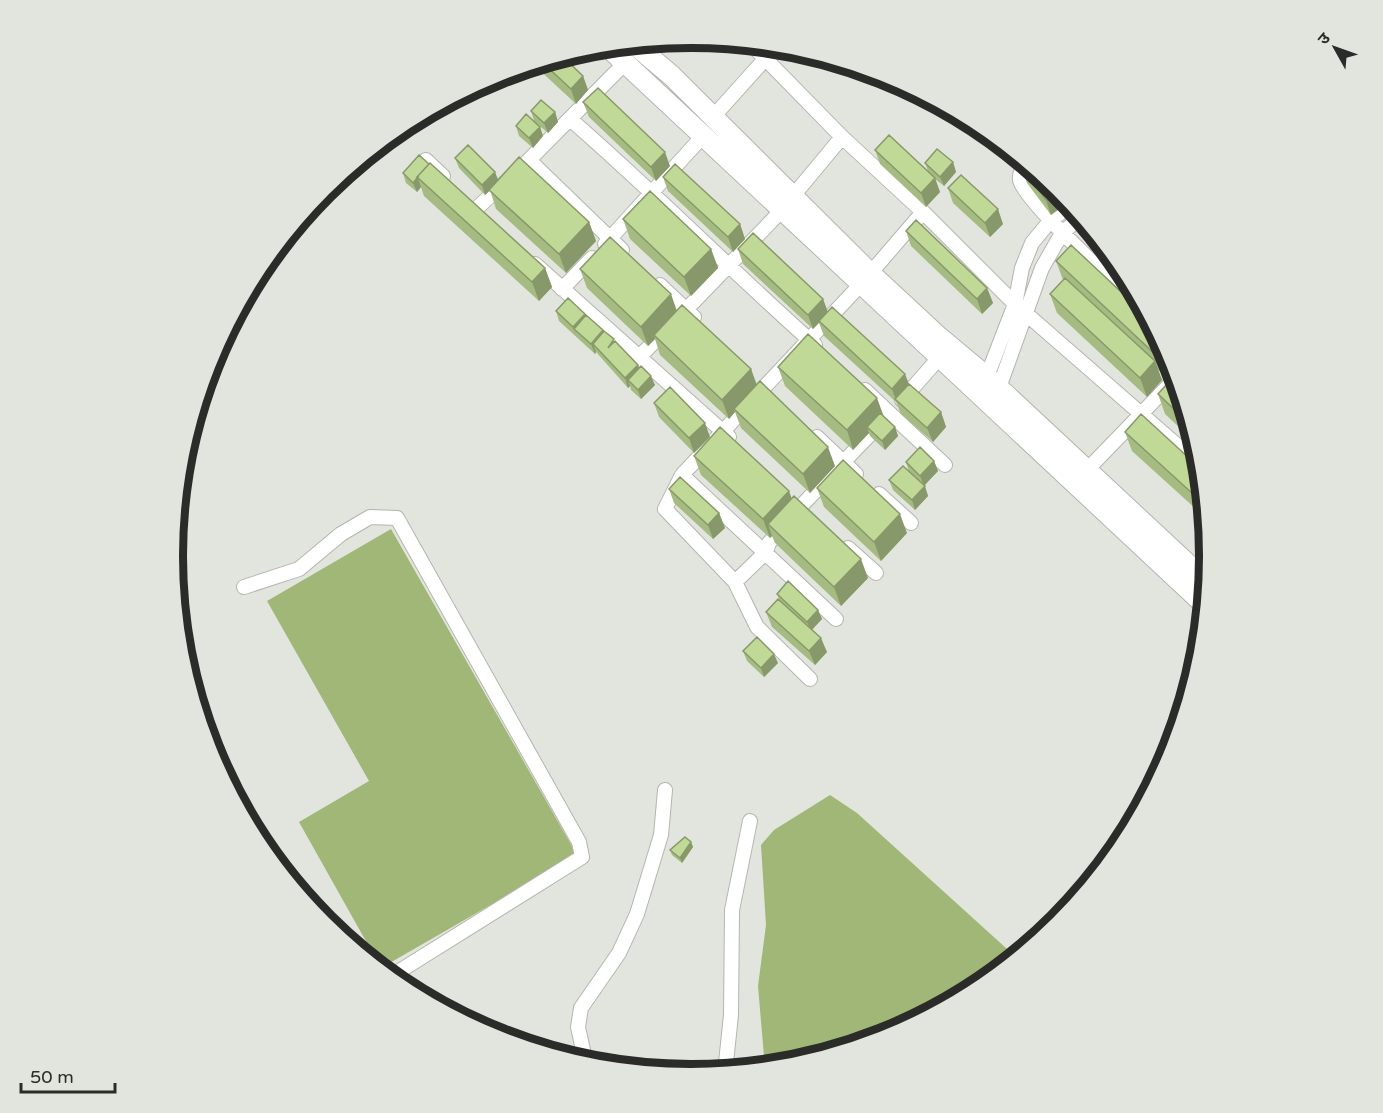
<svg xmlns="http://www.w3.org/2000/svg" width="1383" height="1113" font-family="'Varela Round','Noto Sans Devanagari',sans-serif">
	<rect width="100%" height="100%" fill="#e2e5dd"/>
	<path fill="#a0b777" d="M391 529 577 855 381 968 299 822 369 781 267 601Z
		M830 795 857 813 1017 958C946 1015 856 1059 765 1068L758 986 766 925 761 845 774 830Z"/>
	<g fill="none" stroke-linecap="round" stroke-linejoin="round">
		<defs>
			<path id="street" d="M750 43 842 137 923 212
				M713 117 766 58
				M570 119C654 192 732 271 815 345
				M426 160 443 176
				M529 160 622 250
				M1026 163C1023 168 1019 173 1020 180 1023 200 1128 296 1149 316
				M524 165 626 62
				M793 196 842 137
				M476 209 503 184
				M605 244 702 137
				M535 264 729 437
				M660 285 694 317
				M562 289 592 258
				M680 316 783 209
				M639 357 667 329
				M984 384 1015 304 1022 268 1032 243 1050 221 1071 205
				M865 390 945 465
				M996 396 1042 268 1062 233 1081 217
				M902 400 939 358
				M817 437 856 474
				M1086 471 1171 383
				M682 475 836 619
				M879 494 911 523
				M848 548 876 573
				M1195 571 1210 556
				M735 582 766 552 769 543 802 505 881 423
				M244 587 299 569 341 534 370 517 397 518 579 842 582 857 390 977
				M810 679 757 627 735 582 665 509 682 475 862 283 923 212 1015 304 1202 467
				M586 1064 578 1027 581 1008 619 953 637 914 661 835 665 790
				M725 1072 731 1015 732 910 750 821"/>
			<path id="secondary" d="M633 43 672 76 870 273 939 337 988 378 1208 583
				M607 46 1206 606
				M371 151 378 146"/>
		</defs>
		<use href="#street" stroke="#b3b6af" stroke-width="16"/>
		<use href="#secondary" stroke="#b3b6af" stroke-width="22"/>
		<use href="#street" stroke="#fff" stroke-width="14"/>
		<use href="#secondary" stroke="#fff" stroke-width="20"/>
	</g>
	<path fill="#a6bb82" d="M562 56 583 76 588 90 576 104 534 65Z
		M583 102 670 166 656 181 589 117Z
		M531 111 555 112 558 122 548 133 534 121Z
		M516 126 540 127 543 136 533 148 519 136Z
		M875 150 928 171 925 163 953 162 956 172 944 186 935 179 940 192 926 207 880 164Z
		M419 155 545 268 552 287 539 301 424 196 421 187 417 192 406 183 403 173Z
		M455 158 498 180 589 222 596 241 566 273 496 209 490 190 485 195 459 168Z
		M1022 168 1059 190 1051 215 1027 183Z
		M663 177 740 224 745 239 733 252 668 191Z
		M948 188 1003 224 990 237 953 203Z
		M623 219 711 249 718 268 691 296 630 239Z
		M906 231 987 288 993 303 982 314 911 246Z
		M738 249 823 299 828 312 941 412 946 427 933 442 901 414 896 402 824 336 819 323 813 329 743 264Z
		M1056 261 1171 358 1174 368 1166 377 1158 370 1162 380 1147 397 1057 313 1050 294 1063 280Z
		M580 269 677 310 751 369 756 385 835 466 810 493 741 428 735 412 729 419 660 355 655 339 648 346 587 288Z
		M556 311 586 316 614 341 638 365 639 368 655 385 641 399 631 390 630 386 628 388 596 352 595 354 559 321Z
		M778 367 883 416 895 427 898 436 885 450 870 436 869 433 853 450 785 386Z
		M1176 374 1197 444 1165 414 1158 394Z
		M654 403 710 437 694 453 659 417Z
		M1125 432 1202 470 1207 519 1132 451Z
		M694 456 792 499 868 578 841 606 775 543 772 536 770 538 701 475Z
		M934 461 938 471 924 485 928 496 915 510 893 490 889 480 909 472 906 462Z
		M817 488 907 533 881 561 824 507Z
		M669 489 719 513 725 528 713 539 674 503Z
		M777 594 818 610 822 619 812 629 827 652 815 665 772 627 766 612 779 599Z
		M743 651 778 663 764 677 747 661Z
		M691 842 693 847 682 863 672 855 670 850Z"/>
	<path fill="#87986a" d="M583 76 588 90 576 104 571 89Z
		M555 112 558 122 548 133 544 123Z
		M540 127 543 136 533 148 529 138Z
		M665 152 670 166 656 181 651 167Z
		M953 162 956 172 944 186 940 177Z
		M495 172 499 182 485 195 482 185Z
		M418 178 421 187 417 192 413 183Z
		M935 178 940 192 926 207 921 193Z
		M1059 190 1069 202 1051 215 1046 200Z
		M998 209 1003 224 990 237 985 223Z
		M589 222 596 241 566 273 559 254Z
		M740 224 745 239 733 252 728 237Z
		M711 249 718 268 691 296 684 277Z
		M545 268 552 287 539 301 532 282Z
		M987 288 993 303 982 314 977 299Z
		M671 294 678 314 654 335 655 339 648 346 641 327Z
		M823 299 828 313 813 329 808 315Z
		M585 314 589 324 574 329 577 337 573 327Z
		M603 330 607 340 593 344 596 352 595 354 591 344Z
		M1167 350 1171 358 1174 368 1166 377 1159 358Z
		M1155 361 1162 380 1147 397 1140 378Z
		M638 365 642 375 628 380 630 386 628 388 625 378Z
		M751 369 758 388 734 409 735 412 729 419 722 400Z
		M905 374 911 389 896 400 892 389Z
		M651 376 655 385 641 399 638 390Z
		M877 398 884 417 867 427 869 433 853 450 847 430Z
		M941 412 946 427 933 442 927 428Z
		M705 423 710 437 694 453 689 438Z
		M895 427 898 436 885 450 882 441Z
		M828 447 835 466 810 493 803 474Z
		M934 461 938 471 924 486 920 476Z
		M925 486 928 496 915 510 912 500Z
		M789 491 796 510 768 524 772 536 770 538 763 519Z
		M719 513 725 528 713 539 708 525Z
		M900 514 907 533 881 561 874 542Z
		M861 559 868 578 841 606 834 587Z
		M818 610 822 619 811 631 807 622Z
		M821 638 827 652 815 665 809 651Z
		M774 654 778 663 764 677 761 668Z
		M691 842 693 847 682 863 680 858Z"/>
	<path fill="#c1d997" stroke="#87986a" stroke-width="1.5" d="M562 56 583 76 571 89 542 62Z
		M598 88 665 152 651 167 583 102Z
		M541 100 555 112 544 123 531 111Z
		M526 114 540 127 529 138 516 126Z
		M889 135 935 178 921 193 875 150Z
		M468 145 495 172 482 185 455 158Z
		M937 149 953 162 940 177 925 163Z
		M419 155 429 164 417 177H418L413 183 403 173Z
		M519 157 589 222 559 254 489 190Z
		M430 163 545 268 532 282 417 177Z
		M675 164 740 224 728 237 663 177Z
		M1028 164 1059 190 1046 200 1022 168Z
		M961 175 998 209 985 223 948 188Z
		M650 191 711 249 684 277 623 219Z
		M916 220 987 288 977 299 906 231Z
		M753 233 823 299 808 315 738 249Z
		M610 237 671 294 641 327 580 269Z
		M1071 245 1150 319 1167 350 1159 358 1056 261Z
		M1065 278 1155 361 1140 378 1050 294Z
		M568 298 585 314 573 327 556 311Z
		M682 305 751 369 722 400 654 335Z
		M832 307 905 374 892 389 819 321Z
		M586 315 603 330 591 344 574 329Z
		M604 331 614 339 608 348 615 341 638 365 625 378 593 344Z
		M808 334 877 398 847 430 778 367Z
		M641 366 651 376 638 390 628 380Z
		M1176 374 1192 426 1158 394Z
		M760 381 828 447 803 474 734 409Z
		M909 384 941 412 927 428 895 399Z
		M670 387 705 423 689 438 654 403Z
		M880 413 895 427 882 441 867 427Z
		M1141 414 1202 470 1205 505 1125 432Z
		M720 427 789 491 763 519 694 456Z
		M920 447 934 461 920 476 906 462Z
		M843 460 900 514 874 542 817 488Z
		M903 466 925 486 912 500 889 480Z
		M680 477 719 513 708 525 669 489Z
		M794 496 861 559 834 587 768 524Z
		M788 581 818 610 807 622 777 594Z
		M778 599 821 638 809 651 766 612Z
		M757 637 774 654 761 668 743 651Z
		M685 837 691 842 680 858 670 850Z"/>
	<path d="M0 0H1383V1113H0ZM183 556a508 508 0 1 1 1016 0a508 508 0 1 1-1016 0Z" fill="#e2e5dd" fill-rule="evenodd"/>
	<path fill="none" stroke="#2b2c29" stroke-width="8" d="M183 556a508 508 0 1 1 1016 0a508 508 0 1 1-1016 0Z"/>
	<g transform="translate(1335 48) rotate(310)" stroke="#e2e5dd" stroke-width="4.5" paint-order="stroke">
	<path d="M0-4.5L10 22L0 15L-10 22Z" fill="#2b2c29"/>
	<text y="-9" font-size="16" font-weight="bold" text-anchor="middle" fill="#2b2c29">उ</text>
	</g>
	<path d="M21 1083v9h94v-9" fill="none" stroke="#2b2c29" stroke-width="3"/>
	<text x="30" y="1083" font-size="18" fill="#2b2c29" stroke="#e2e5dd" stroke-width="4.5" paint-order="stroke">50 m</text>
</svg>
